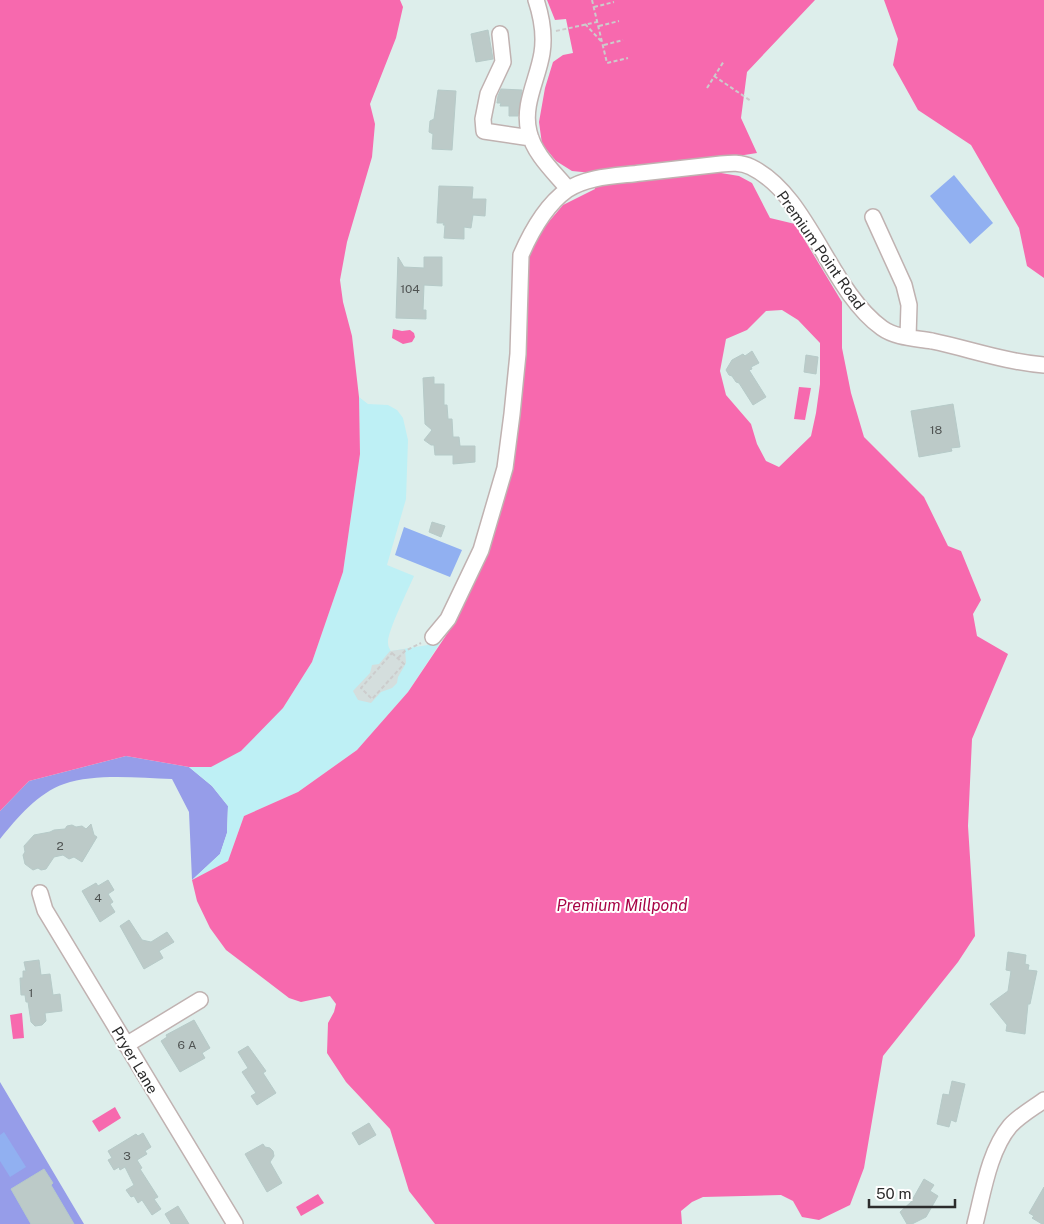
<svg xmlns="http://www.w3.org/2000/svg" width="1044" height="1224" font-family="'Public Sans',sans-serif">
	<rect width="100%" height="100%" fill="#ddeeeb"/>
	<path fill="#969de9" d="M126 756 189 767 212 786 228 806 227 833 220 854 192 880 189 812 172 779C138 778 96 773 64 784 38 793 17 818 0 839V811L29 781Z
		M0 1082 84 1224H0Z"/>
	<path fill="#bef0f5" d="M359 397 368 404 388 405 397 410 403 418 408 440 406 499 387 565 414 576C409 588 387 632 388 643 388 646 389 648 391 651L440 643 408 692 357 750 298 792 244 816 228 861 192 880 220 854 227 833 228 806 212 786 189 767H211L283 708 312 662 343 572 360 454Z"/>
	<path fill="#91b0f1" d="M954 175 993 223 970 244 930 196Z
		M404 527 462 550 450 577 395 555Z
		M4 1132 26 1167 10 1177 0 1161V1135Z"/>
	<path fill="#d4dedd" d="M405 649 406 663 398 677 397 683 392 688 381 692 371 703 358 700 353 691 370 673 372 665 379 664 390 651Z"/>
	<path fill="#f769ae" fill-rule="evenodd" d="M0 0H400L403 7 396 38 370 104 375 124 372 157 347 242 340 280 343 302 352 336 359 397 360 454 343 572 312 662 283 708 241 751 211 767H189L126 756 29 781 0 811Z
		M547 0H815L747 72 741 118 757 153 719 159 721 173 739 176 752 183 770 218 795 224 842 302V348L851 393 864 437 924 497 948 546 961 551 981 600 973 614 977 636 1008 654 972 739 968 826 975 936 958 962 883 1056 864 1168 850 1205 819 1220 802 1217 793 1201 781 1195 703 1197 692 1202 681 1211 682 1224H435L409 1191 390 1129 346 1082 327 1053 328 1023 334 1012 336 1004 330 996 301 1002 289 998 226 950 210 928 197 901 192 880 228 861 244 816 298 792 357 750 408 692 449 631 488 548 528 255 541 231 563 205 595 189 592 173 572 171 556 161 542 144 539 122 545 88 553 62 563 55 573 53 566 19 555 20ZM782 310 798 320 820 343V384L816 413 811 436 779 467 766 461 757 444 751 424 726 395 720 371 726 339 747 330 766 311Z
		M884 0H1044V278L1027 266 1019 228 971 145 918 110 893 65 898 39Z
		M393 329 402 331 410 330 414 333 415 337 412 342 403 344 392 338Z
		M799 387 811 388 805 420 794 419Z
		M22 1013 24 1038 13 1039 10 1015Z
		M115 1107 121 1118 99 1132 92 1121Z
		M318 1194 324 1203 301 1216 296 1207Z"/>
	<path fill="#bccac8" stroke="#b6cac8" d="M488 30 493 59 476 62 471 34Z
		M501 89 522 90 518 116H509V106H500L501 103H497L498 96Z
		M438 90 456 91 452 150 432 149 433 134 429 132 430 121 434 119Z
		M439 186 473 187 472 199H486L485 216 473 215 471 228 464 227V239L444 238 445 225H443L444 223H437Z
		M398 257 404 267 424 268V257H442V286L424 285 423 310H426V319L396 318Z
		M752 351 759 363 751 367 752 369 749 370 766 397 753 405 739 383 736 382 732 376 729 375 726 370 732 360 743 354 745 356Z
		M806 355 818 357 816 374 804 372Z
		M434 377V384H444V405H447L448 419H452L453 437H459L460 446H475V462L453 464V455H435L434 445H431L424 440 432 430 425 424 423 378Z
		M953 404 960 447 951 448 952 451 919 457 911 411Z
		M432 522 445 526 441 537 429 532Z
		M91 824 94 835 97 837 82 862 74 857 69 859 63 855 54 857 46 869 41 870 38 868 33 870 25 864 23 855 25 852 24 846 34 835 50 832 54 830 65 829 67 826 72 825 76 827 82 826 86 829Z
		M108 880 114 890 108 894 113 902 110 904 115 912 100 922 82 891 96 883 98 886Z
		M129 920 142 940 151 942 167 932 174 942 159 951 163 958 144 969 120 926Z
		M1008 952 1026 955 1025 964 1029 965 1028 970 1037 971 1030 1004H1028L1025 1034 1006 1031 1007 1025 990 1004 1008 991 1011 971 1006 970Z
		M39 960 41 975 50 974 53 995 60 994 62 1011 45 1013 46 1021 42 1025 35 1026 31 1022 28 1002H26L25 995H21L20 978H23V971H26L24 962Z
		M194 1020 210 1048 202 1053 205 1058 180 1072 161 1041 167 1037 166 1035Z
		M248 1046 266 1071 263 1073 276 1093 257 1105 251 1096 256 1093 242 1072 248 1068 238 1052Z
		M952 1081 965 1084 956 1122 951 1120 949 1127 937 1124 943 1094 949 1095Z
		M369 1123 376 1135 359 1145 352 1133Z
		M143 1133 151 1147 145 1151 147 1154 137 1160 142 1168 140 1169 158 1197 154 1199 161 1209 152 1215 142 1200 138 1203 134 1196 131 1197 126 1190 134 1185 125 1167 120 1170 119 1167 114 1170 108 1160 112 1158 108 1151 136 1134 138 1136Z
		M263 1144 265 1147 270 1148 273 1151 274 1156 270 1162 282 1183 267 1192 245 1154Z
		M44 1169 53 1183 51 1185 74 1224H31L11 1189Z
		M924 1179 934 1185 930 1191 938 1196 926 1217 912 1224H907L900 1212 911 1202Z
		M1044 1187V1224H1042L1032 1218 1034 1216 1029 1213Z
		M178 1206 189 1224H171L165 1214Z"/>
	<g fill="none" stroke-linecap="round" stroke-linejoin="round">
		<defs>
			<path id="minor" d="M536 0C542 18 545 34 542 53 538 79 522 105 529 132 534 154 554 172 568 189
				M500 34 503 62 488 94 483 119 484 131 531 138
				M873 217 904 285 909 305 908 337
				M433 637 448 619 481 550 505 468 512 414 518 354 521 255C531 232 546 205 567 190 587 176 618 176 641 173 668 170 694 167 721 164 731 163 741 162 751 167 809 195 829 290 882 328 896 338 915 338 932 341 970 349 1006 362 1044 365
				M40 893 45 910 235 1224
				M126 1045 200 1000
				M975 1224C983 1193 989 1151 1010 1126 1019 1116 1033 1108 1044 1100"/>
		</defs>
		<use href="#minor" stroke="#c0b2b1" stroke-width="18"/>
		<path stroke="#ccc" stroke-width="2" stroke-dasharray="4 2.5" stroke-linecap="butt" d="M592 0 607 63 628 58
			M594 7 614 2
			M585 24 601 41
			M599 26 619 21
			M556 31 597 22
			M604 45 623 40
			M714 76 751 101
			M707 88 724 61
			M392 653 404 664 372 699 361 688Z
			M398 658 405 651 421 643"/>
		<use href="#minor" stroke="#fff" stroke-width="15"/>
	</g>
	<g text-anchor="middle" dominant-baseline="central" stroke-width="4" stroke-linejoin="round" paint-order="stroke">
		<g font-size="12" fill="#505453">
			<text x="410" y="289">104</text>
			<text x="936" y="430">18</text>
			<text x="60" y="846">2</text>
			<text x="98" y="898">4</text>
			<text x="31" y="993">1</text>
			<text x="187" y="1045">6 A</text>
			<text x="127" y="1156">3</text>
		</g>
		<g font-size="15" fill="#2c2c2c" stroke="#fff">
			<text transform="translate(821 250) rotate(55)">Premium Point Road</text>
			<text transform="translate(135 1060) rotate(59)">Pryer Lane</text>
		</g>
		<g font-size="16" font-style="italic" fill="#a80446" stroke="#fff">
			<text x="622" y="905">Premium Millpond</text>
		</g>
	</g>
	<path d="M869 1199v8h86v-8" fill="none" stroke="#2c2c2c" stroke-width="2.5"/>
	<text x="876" y="1199" font-size="15" fill="#2c2c2c" stroke="#ffffff" stroke-width="4" paint-order="stroke">50 m</text>
</svg>
